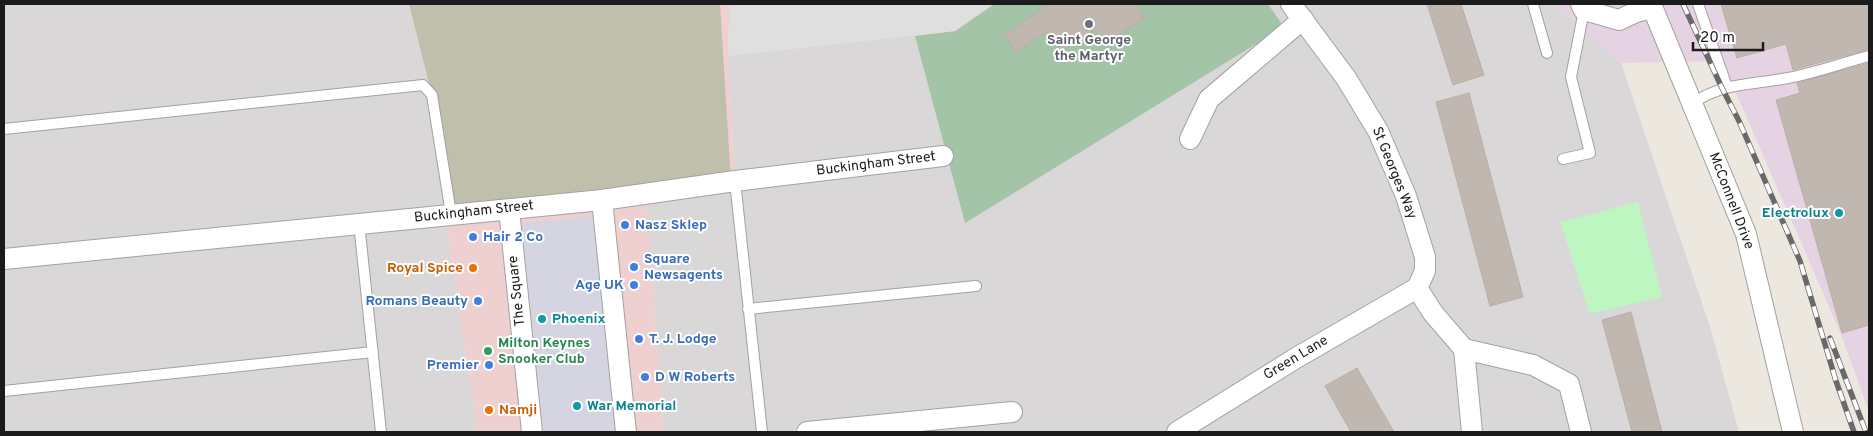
<svg xmlns="http://www.w3.org/2000/svg" width="1873" height="436" font-family="Overpass,sans-serif">
	<rect width="100%" height="100%" fill="#ece8e0"/>
	<path fill="#d9d7d8" d="M4 4H408L429 79 447 228 477 432H4Z
		M994 4H1555L1621 63 1710 327 1739 432H664L647 205 736 191 728 56 955 31Z"/>
	<path fill="#edd0cf" d="M408 4H994L955 31 728 56 736 191 647 205 664 432H477L447 228 429 79Z"/>
	<path fill="#e5d2e2" d="M1555 4H1869V411L1840 332 1722 61 1621 63Z"/>
	<path fill="#c0bfac" d="M409 4H720L731 182 451 214 432 95Z"/>
	<path fill="#a3c4a6" d="M994 4H1268L1284 27 965 223 915 36 955 31Z"/>
	<path fill="#bdf6c0" d="M1638 202 1662 297 1590 314 1560 222Z"/>
	<path fill="#dfdfdf" d="M729 4H994L955 31 728 56Z"/>
	<path fill="#d5d5e1" d="M593 216 617 432H544L521 223Z"/>
	<path fill="#c0b7b0" stroke="#bdaea4" d="M1048 4H1135L1144 18 1104 45 1094 30 1062 51 1048 31 1016 52 1005 35Z
		M1427 4H1461L1484 75 1453 85Z
		M1721 4H1869V49L1793 70 1786 44 1737 58Z
		M1869 63V325L1842 333 1776 100 1800 93 1797 83Z
		M1469 93 1523 297 1490 306 1436 102Z
		M1631 312 1662 432H1632L1602 320Z
		M1357 368 1394 432H1351L1325 386Z"/>
	<g fill="none" stroke-linecap="round" stroke-linejoin="round">
		<defs>
			<path id="lane" d="M1533 4 1547 53
				M1698 4 1727 87
				M1693 103C1724 82 1752 85 1788 78 1815 73 1842 63 1869 56
				M4 129 423 85 432 95 451 214
				M1563 159 1590 153 1571 77 1584 10
				M735 181 762 432
				M359 223 381 432
				M748 309 976 286
				M4 391 373 352"/>
			<path id="street" d="M1291 4 1346 78 1378 131 1406 196 1425 257V271L1417 288
				M1581 4 1584 10 1619 20 1636 12 1652 8
				M1651 4 1746 234 1793 432
				M1190 139 1209 99 1303 19
				M602 200 626 432
				M509 209 532 432
				M4 259 602 200 735 181 943 156
				M1417 288 1433 313 1464 349 1472 432
				M1464 349 1533 365 1569 384 1581 432
				M807 432 1012 412
				M1177 432 1296 358 1417 288"/>
		</defs>
		<use href="#lane" stroke="#a2a2a2" stroke-width="12"/>
		<use href="#street" stroke="#a2a2a2" stroke-width="22"/>
		<use href="#lane" stroke="#fff" stroke-width="10"/>
		<use href="#street" stroke="#fff" stroke-width="20"/>
		<defs>
			<path id="rail" d="M1683 4 1722 88 1739 121 1800 261 1836 381 1854 432
				M1830 338 1866 432"/>
		</defs>
		<use href="#rail" stroke="#696969" stroke-width="5.5"/>
		<use href="#rail" stroke="#fff" stroke-width="4" stroke-dasharray="11" stroke-linecap="butt"/>
	</g>
	<circle fill="#6b7280" stroke="#fff" stroke-width="2" cx="1089" cy="24" r="5"/>
	<g fill="#0f9aa8" stroke="#fff" stroke-width="2">
		<circle cx="1839" cy="213" r="5"/>
		<circle cx="542" cy="319" r="5"/>
		<circle cx="577" cy="406" r="5"/>
	</g>
	<g fill="#3f7fe0" stroke="#fff" stroke-width="2">
		<circle cx="625" cy="225" r="5"/>
		<circle cx="473" cy="237" r="5"/>
		<circle cx="634" cy="267" r="5"/>
		<circle cx="634" cy="285" r="5"/>
		<circle cx="478" cy="301" r="5"/>
		<circle cx="639" cy="339" r="5"/>
		<circle cx="489" cy="365" r="5"/>
		<circle cx="645" cy="377" r="5"/>
	</g>
	<g fill="#e8710a" stroke="#fff" stroke-width="2">
		<circle cx="473" cy="268" r="5"/>
		<circle cx="489" cy="410" r="5"/>
	</g>
	<circle fill="#2e9e5b" stroke="#fff" stroke-width="2" cx="488" cy="351" r="5"/>
	<g text-anchor="middle" dominant-baseline="central" stroke-width="4" stroke-linejoin="round" paint-order="stroke">
		<g font-size="14" font-weight="bold" fill="#5b616d" stroke="#fff">
			<text x="1089" y="40">Saint George<tspan x="1089" dy="16">the Martyr</tspan></text>
		</g>
		<g font-size="14" fill="#1b1b1b" stroke="#fff">
			<text transform="translate(876 164) rotate(-7)">Buckingham Street</text>
			<text transform="translate(1394 173) rotate(68)">St Georges Way</text>
			<text transform="translate(1731 201) rotate(69)">McConnell Drive</text>
			<text transform="translate(474 212) rotate(-6)">Buckingham Street</text>
			<text transform="translate(517 291) rotate(-96)">The Square</text>
			<text transform="translate(1296 358) rotate(-31)">Green Lane</text>
		</g>
		<g font-size="14" font-weight="bold" fill="#0d838f" stroke="#fff" text-anchor="start">
			<text x="1829" y="213" text-anchor="end">Electrolux</text>
			<text x="552" y="319">Phoenix</text>
			<text x="587" y="406">War Memorial</text>
		</g>
		<g font-size="14" font-weight="bold" fill="#366cbe" stroke="#fff" text-anchor="start">
			<text x="635" y="225">Nasz Sklep</text>
			<text x="483" y="237">Hair 2 Co</text>
			<text x="644" y="259">Square<tspan x="644" dy="16">Newsagents</tspan></text>
			<text x="624" y="285" text-anchor="end">Age UK</text>
			<text x="468" y="301" text-anchor="end">Romans Beauty</text>
			<text x="649" y="339">T. J. Lodge</text>
			<text x="479" y="365" text-anchor="end">Premier</text>
			<text x="655" y="377">D W Roberts</text>
		</g>
		<g font-size="14" font-weight="bold" fill="#c56008" stroke="#fff" text-anchor="end">
			<text x="463" y="268">Royal Spice</text>
			<text x="499" y="410" text-anchor="start">Namji</text>
		</g>
		<g font-size="14" font-weight="bold" fill="#27864d" stroke="#fff" text-anchor="start">
			<text x="498" y="343">Milton Keynes<tspan x="498" dy="16">Snooker Club</tspan></text>
		</g>
	</g>
	<rect width="1873" height="436" fill="none" stroke="#1b1b1b" stroke-width="10"/>
	<path d="M1693 42v8h70v-8" fill="none" stroke="#1b1b1b" stroke-width="2.5"/>
	<text x="1700" y="42" font-size="15" fill="#1b1b1b" stroke="#ffffff" stroke-width="4" paint-order="stroke">20 m</text>
</svg>
